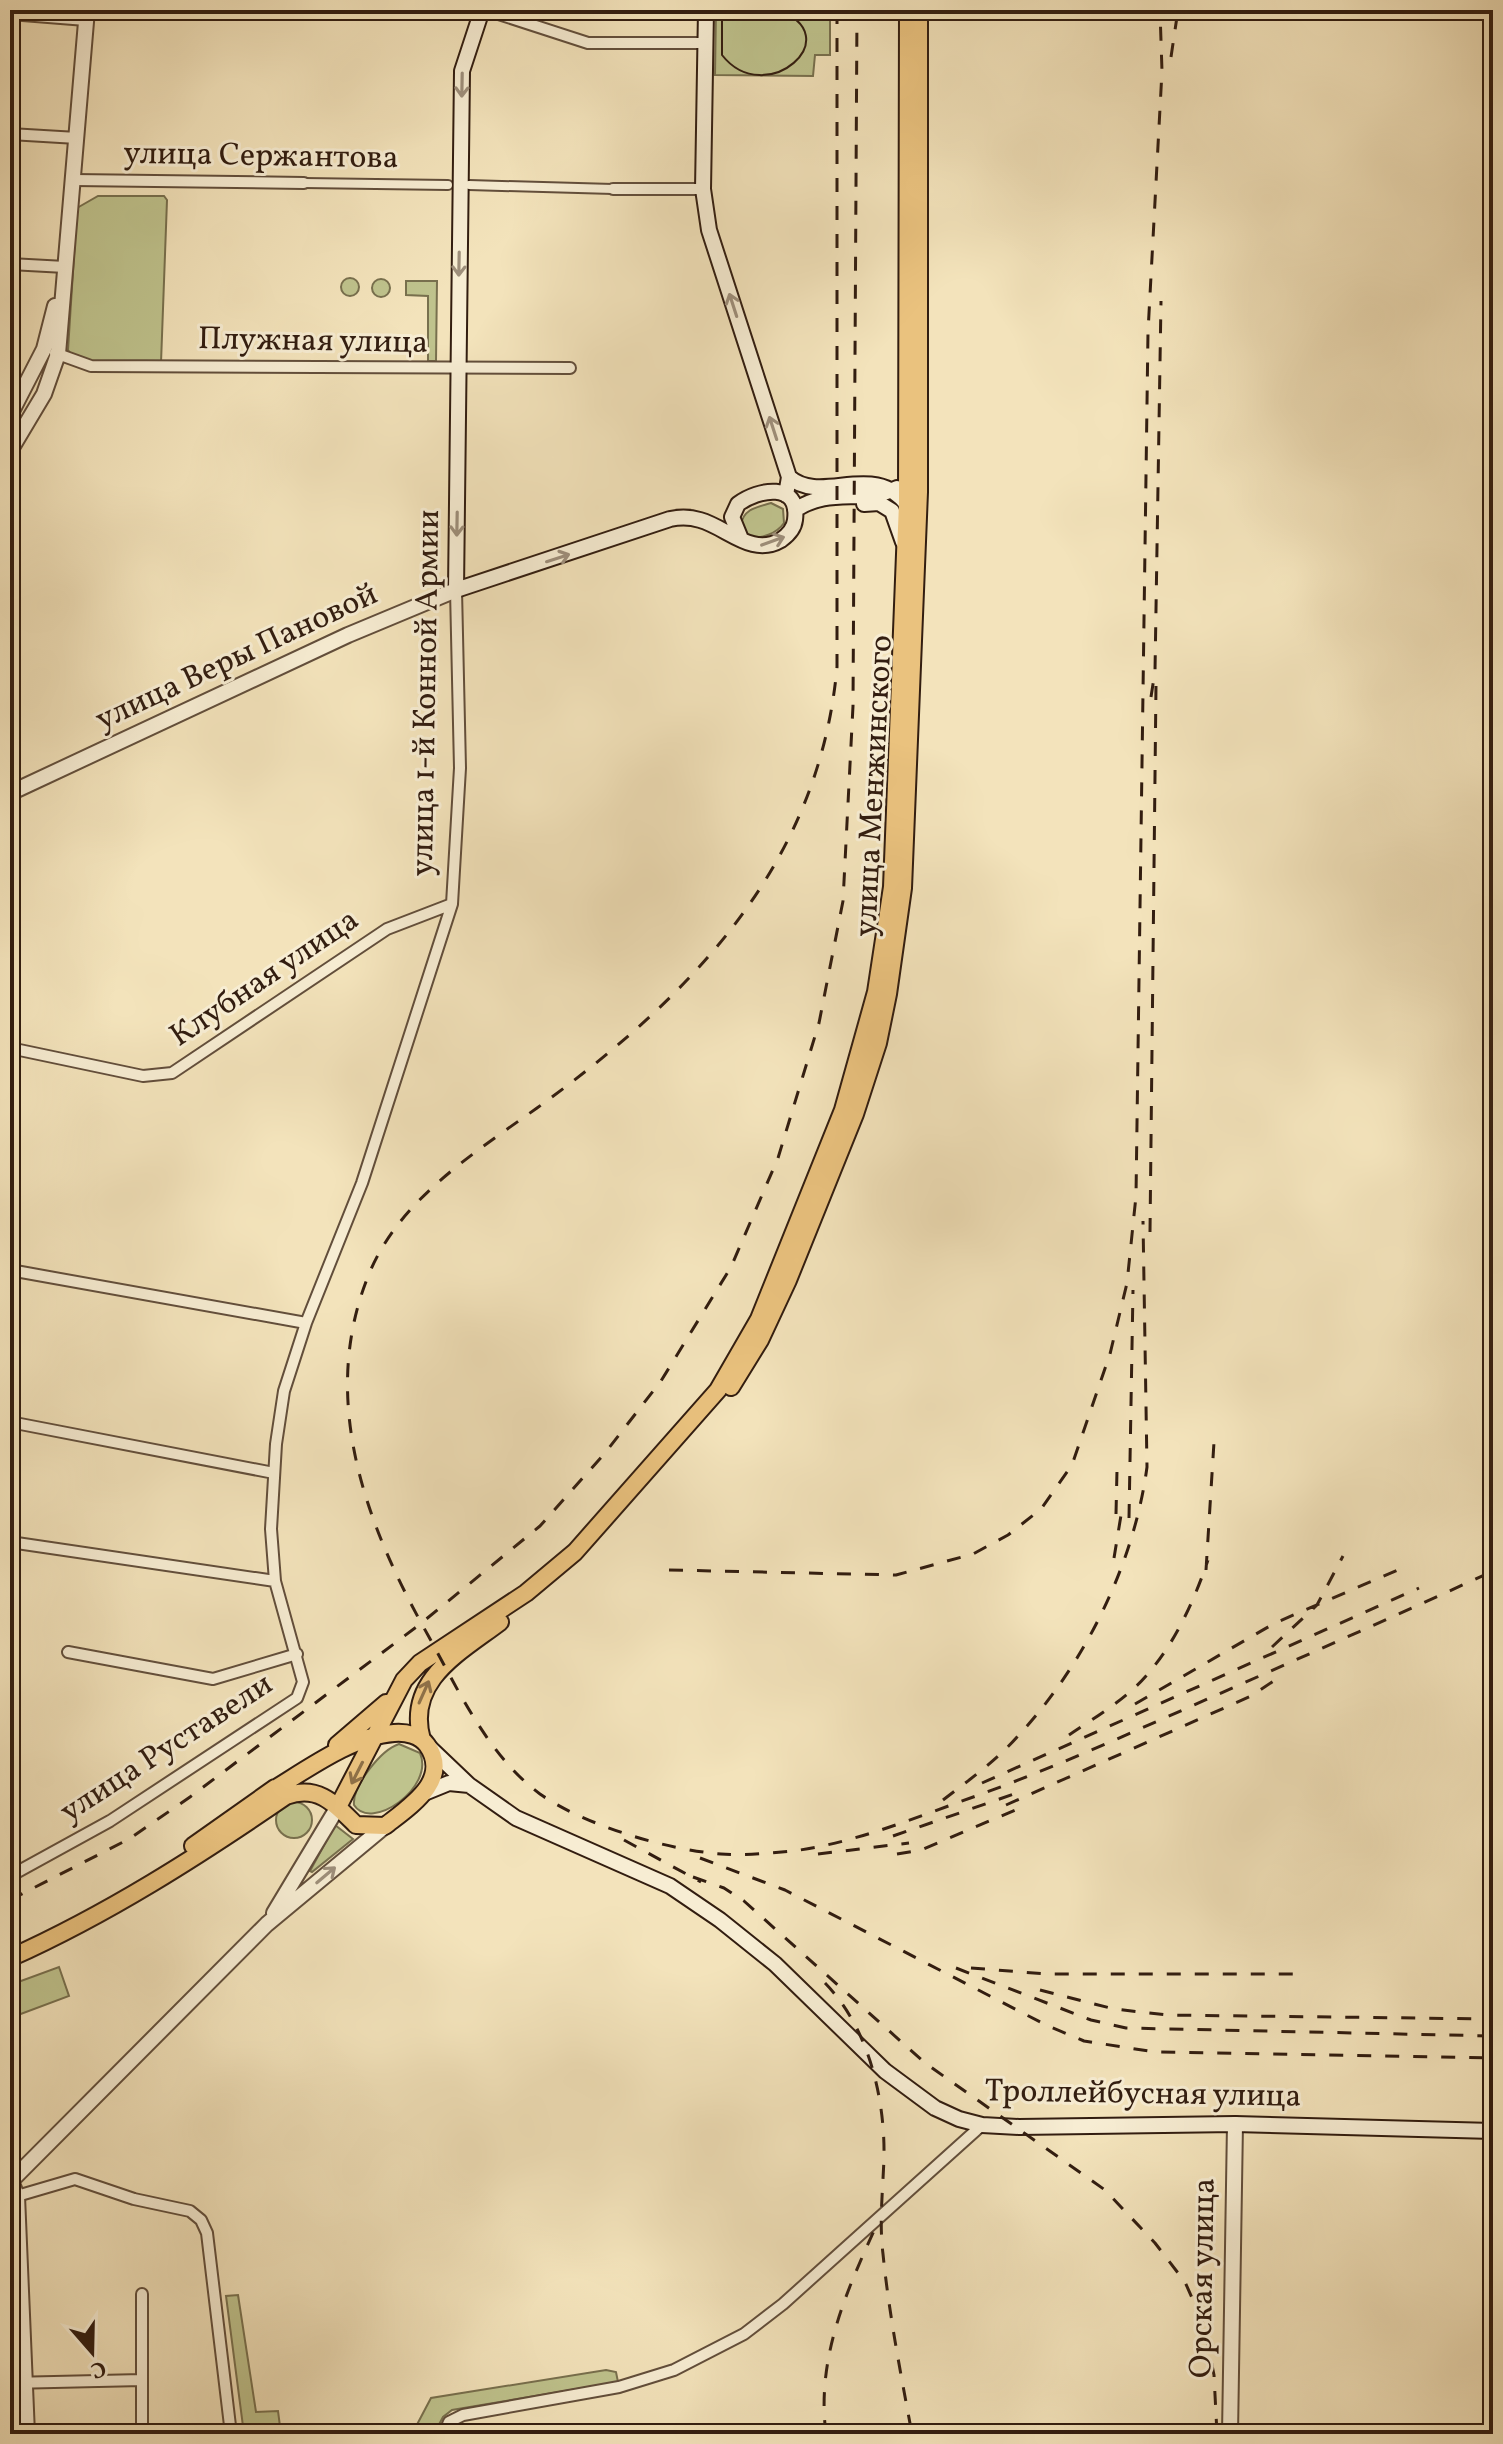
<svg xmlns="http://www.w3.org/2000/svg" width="1503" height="2444" font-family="Vollkorn,serif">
	<rect width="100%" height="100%" fill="#f3e3bb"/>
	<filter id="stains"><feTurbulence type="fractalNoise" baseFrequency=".0025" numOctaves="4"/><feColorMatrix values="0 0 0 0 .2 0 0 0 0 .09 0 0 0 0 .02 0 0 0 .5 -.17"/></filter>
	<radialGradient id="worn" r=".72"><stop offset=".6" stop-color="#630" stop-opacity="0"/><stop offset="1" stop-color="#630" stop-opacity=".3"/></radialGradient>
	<path fill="#bfc38d" stroke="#78704e" stroke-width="2" d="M716 10H830V55H815L813 76 715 75Z
		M98 196H164L167 200 161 363C137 363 82 373 68 350L77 208Z
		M341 287a9 9 0 1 1 18 0a9 9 0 1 1-18 0Z
		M372 288a9 9 0 1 1 18 0a9 9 0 1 1-18 0Z
		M406 281H437L436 361H428V296L406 295Z
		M771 503 783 509 784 523C777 533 761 540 749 536L741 525C743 509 757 507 771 503Z
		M399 1744 420 1753C435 1788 371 1832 354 1805 352 1786 381 1750 399 1744Z
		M276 1820a18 18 0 1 1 36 0a18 18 0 1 1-36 0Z
		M335 1825 353 1839 312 1872 310 1871Z
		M59 1967 69 1996 10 2018V1985Z
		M238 2295 256 2412 278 2411 281 2434H244L226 2296Z
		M606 2370 616 2372 618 2382 452 2410 443 2417 434 2434H412L431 2398Z"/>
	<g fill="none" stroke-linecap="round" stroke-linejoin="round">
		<defs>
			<path id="pedestrian" d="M304 183 448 185
				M469 185 613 189"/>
			<path id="minor" d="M486 10 588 43H706
				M10 14 86 20
				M10 134 77 138
				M74 180 304 183
				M613 189H703
				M10 264 65 267
				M55 353 91 366 570 368
				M10 1048 143 1076 172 1073 387 929 452 904
				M10 1270 306 1323
				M10 1422 274 1473
				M10 1542 275 1581
				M68 1652 213 1679 297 1654
				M10 1876 110 1821 297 1698 303 1682 275 1581 271 1529 276 1444 284 1391 306 1323 362 1183 452 904 460 768 456 590
				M17 2196 75 2179 134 2199 190 2211 201 2220 207 2233 231 2434
				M142 2294V2434
				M10 2383 142 2380
				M444 2434 449 2422 463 2415 619 2387 674 2370 744 2334 783 2304 982 2125"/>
			<path id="tertiary" d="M10 415 44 349 55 306
				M10 451 44 394 58 354 87 10
				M10 793 348 635 456 590
				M274 1913 339 1805
				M11 2181 17 2196 27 2434
				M10 2182 267 1924 385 1826
				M1230 2434 1235 2124"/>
			<path id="secondary" d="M482 10 462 71 456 590 670 519C680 517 690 517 700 520 728 528 752 557 781 540 788 535 794 529 795 520 800 481 758 489 738 504L732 517 741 539
				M706 10 703 189 709 230 789 477 786 495
				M789 477C822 506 875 459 909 507
				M864 504 879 503 892 511 903 542
				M795 510C831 486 862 505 897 488
				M427 1745 469 1785 516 1818 670 1886 720 1920 775 1964 885 2071 935 2108 959 2119 982 2125 1019 2127 1235 2124 1493 2131
				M422 1794 449 1783 469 1785"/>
			<path id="primary" d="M731 1387 760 1340 788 1280 855 1114 878 1043 888 994 903 888 919 492V10
				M422 1740C405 1681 459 1653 500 1622
				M337 1745 386 1703
				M339 1805 404 1680 420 1663 526 1593 575 1552 718 1390 759 1319 843 1110 876 992 892 887 907 503 908 10
				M193 1846 275 1788
				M10 1958C108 1914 197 1857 286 1796 318 1784 335 1804 356 1825L385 1826C409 1807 452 1780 427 1745 420 1735 406 1732 394 1733 351 1736 305 1771 268 1793"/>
		</defs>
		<use href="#pedestrian" stroke="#624e3b" stroke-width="12"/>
		<use href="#minor" stroke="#624e3b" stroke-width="14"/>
		<use href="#tertiary" stroke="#624e3b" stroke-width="18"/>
		<use href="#secondary" stroke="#321d10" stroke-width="18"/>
		<use href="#primary" stroke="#321d10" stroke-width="20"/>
		<use href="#pedestrian" stroke="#f7edd3" stroke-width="8"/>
		<use href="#minor" stroke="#f7edd3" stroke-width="10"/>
		<use href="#tertiary" stroke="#f7edd3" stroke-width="14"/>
		<use href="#secondary" stroke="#f7edd3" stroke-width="14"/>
		<use href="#primary" stroke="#eac27e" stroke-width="16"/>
		<path stroke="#321d10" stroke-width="2" d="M722 10V55C766 111 851 35 777 10"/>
		<path stroke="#321d10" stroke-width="3" stroke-dasharray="14 14" stroke-linecap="butt" d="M837 10V667C819 866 690 997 537 1108 474 1153 399 1200 369 1274 319 1396 364 1520 424 1628 456 1685 486 1754 540 1794 584 1825 667 1850 721 1854 743 1856 770 1853 793 1851 855 1843 917 1817 976 1796 1059 1766 1139 1729 1219 1694 1311 1653 1402 1613 1493 1571
			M1171 57 1178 10
			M1151 697 1155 671 1161 301
			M1150 1232 1156 685
			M1116 1514 1117 1470
			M1129 1518 1133 1290
			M1114 1558 1123 1503
			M669 1570 896 1575 973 1554 1008 1535 1041 1509 1072 1465 1110 1354 1127 1283 1136 1196 1148 332 1162 71 1160 11
			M1206 1570 1214 1442
			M1272 1647 1317 1605 1343 1556
			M1135 1704 1275 1623 1400 1569
			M1069 1735C1097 1716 1130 1697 1151 1670 1177 1639 1195 1598 1208 1560
			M982 1783 1419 1588
			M943 1800C969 1780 996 1761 1018 1736 1085 1664 1134 1564 1147 1467L1143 1221
			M1006 1805 1251 1696 1281 1676
			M893 1836 1014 1794
			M624 1840 701 1882
			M818 1854 909 1843
			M897 1854 921 1850 1020 1808
			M700 1858 785 1890 1046 2025 1084 2041 1155 2052 1493 2058
			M693 1877 724 1888 744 1901 925 2063 1105 2190 1155 2243 1185 2282 1204 2325 1214 2375 1217 2434
			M10 1900 129 1839 190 1797 419 1625 540 1526 605 1453 661 1381 731 1267 778 1158 819 1023 843 901 853 706 857 10
			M956 1968 1091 2020 1126 2028 1493 2036
			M971 1968 1046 1974H1303
			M825 1983C868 2027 885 2097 884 2157 883 2190 879 2221 883 2254 889 2314 901 2375 912 2434
			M1040 1990 1114 2009 1167 2015 1493 2019
			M826 2434C816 2357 847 2290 878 2222"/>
	</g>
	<defs><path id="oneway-shaft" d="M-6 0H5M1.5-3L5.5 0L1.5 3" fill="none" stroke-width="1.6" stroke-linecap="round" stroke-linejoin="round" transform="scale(2)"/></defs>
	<g stroke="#9e8f7b">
		<use href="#oneway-shaft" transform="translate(462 85) rotate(91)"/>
		<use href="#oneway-shaft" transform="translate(459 264) rotate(91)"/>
		<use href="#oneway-shaft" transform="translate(733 305) rotate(-108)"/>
		<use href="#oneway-shaft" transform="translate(773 428) rotate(-108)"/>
		<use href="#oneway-shaft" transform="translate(457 524) rotate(91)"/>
		<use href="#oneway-shaft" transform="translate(773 541) rotate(-20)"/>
		<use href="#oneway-shaft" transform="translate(558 558) rotate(-18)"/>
		<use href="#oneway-shaft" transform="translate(326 1875) rotate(-40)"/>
	</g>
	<g stroke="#8e7047">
		<use href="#oneway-shaft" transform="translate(424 1692) rotate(-66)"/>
		<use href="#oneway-shaft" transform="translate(357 1773) rotate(117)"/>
	</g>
	<g text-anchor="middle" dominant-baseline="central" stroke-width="6" stroke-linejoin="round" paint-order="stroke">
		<g font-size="32" fill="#321d10" stroke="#f7edd3">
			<text transform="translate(261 157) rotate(1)">улица Сержантова</text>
			<text transform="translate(313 342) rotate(1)">Плужная улица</text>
			<text transform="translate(237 658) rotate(-25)">улица Веры Пановой</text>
			<text transform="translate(427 693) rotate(-89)">улица 1-й Конной Армии</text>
			<text transform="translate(875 786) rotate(-87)">улица Менжинского</text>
			<text transform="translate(265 979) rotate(-34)">Клубная улица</text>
			<text transform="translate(167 1749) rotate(-33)">улица Руставели</text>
			<text transform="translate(1143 2095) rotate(1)">Троллейбусная улица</text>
			<text transform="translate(1204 2278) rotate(-89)">Орская улица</text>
		</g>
	</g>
	<rect width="1503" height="2444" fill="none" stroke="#f3e3bb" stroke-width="40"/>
	<rect x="12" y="12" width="1479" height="2420" fill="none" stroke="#321d10" stroke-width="4"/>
	<rect x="20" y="20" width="1463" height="2404" fill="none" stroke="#321d10" stroke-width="2"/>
	<g transform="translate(92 2352) rotate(160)" stroke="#f7edd3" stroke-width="6" paint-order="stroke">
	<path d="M0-6L14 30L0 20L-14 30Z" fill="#321d10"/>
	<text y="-12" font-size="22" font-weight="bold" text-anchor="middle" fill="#321d10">С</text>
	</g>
	<rect width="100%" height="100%" filter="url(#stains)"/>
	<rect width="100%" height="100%" fill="url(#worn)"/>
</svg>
